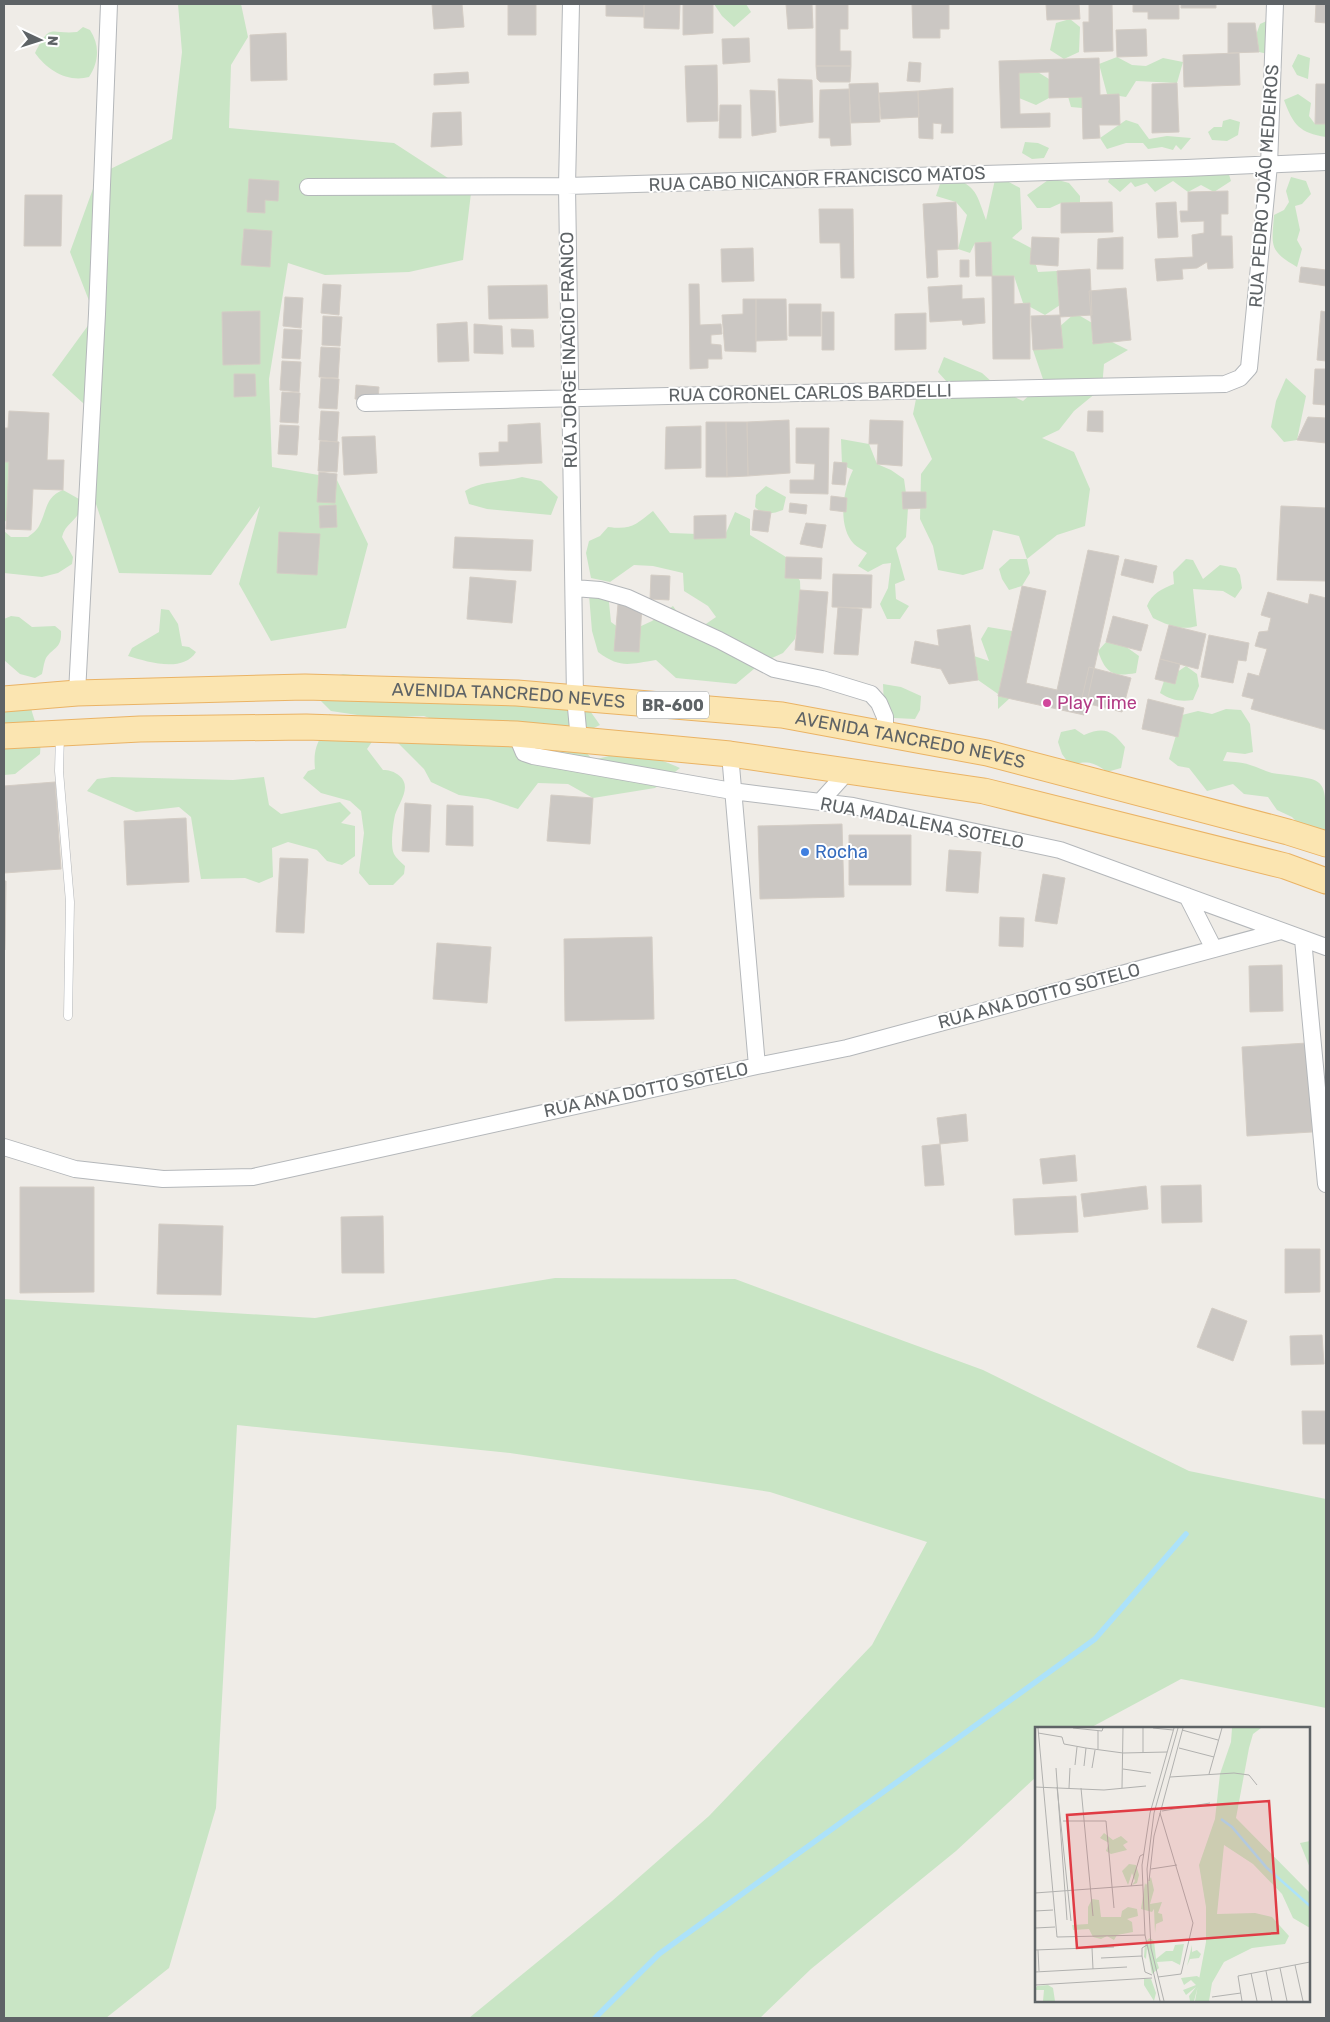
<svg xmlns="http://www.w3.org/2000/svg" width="1330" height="2022" font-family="Rubik,sans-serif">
	<rect width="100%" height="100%" fill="#efece7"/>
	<path fill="#c9e5c5" d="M178 4H241L248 37 231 65 229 128 394 143 471 193 463 260 409 272 325 275 288 263 269 379 272 467 336 478 368 544 346 628 271 641 239 584 260 506 211 575 119 573 92 492 93 412 52 375 95 316 70 252 98 175 172 139 182 52Z
		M714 4H746L751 12 734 27 722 16Z
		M1070 19 1080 27 1079 52 1064 59 1050 50 1056 23Z
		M1269 20 1268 54 1259 52 1256 35 1260 24Z
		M83 27 90 30C100 45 99 62 89 77 68 83 47 70 35 53 51 21 50 35 77 32Z
		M1298 54 1310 58 1308 79 1297 75 1292 66Z
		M1117 57 1132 65 1146 66 1163 58 1183 62 1177 83 1136 81 1126 97 1107 94 1099 64Z
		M1033 69 1049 79V98L1036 105 1019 98V73Z
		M1065 86 1090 89 1082 108 1071 107Z
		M1298 94 1311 103 1309 116 1315 124H1326V137C1300 133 1293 125 1284 100Z
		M1230 119 1240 122 1238 135 1227 141 1212 140 1208 132 1214 127H1222L1223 121Z
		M1126 120 1138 124 1149 139 1167 136 1191 138 1181 150 1176 145 1173 150 1162 147 1148 149 1143 143H1126L1107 149 1100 138Z
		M1025 142 1038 143 1049 148 1044 158 1032 159 1022 153Z
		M1225 162 1231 181 1214 192 1201 185 1188 192 1173 181 1155 192 1147 183 1135 187 1131 182 1120 192 1108 182 1115 165Z
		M943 175C976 185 975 189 986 220L996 175 1020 188 1022 229 1012 238 1031 248 1038 272 1057 271 1060 305 1045 315 1023 303 1014 276H992L991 242 975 243 970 253 958 249 967 215 956 202 936 196Z
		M1291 177 1306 181 1311 194 1302 204 1295 206 1300 230 1297 240 1302 249 1297 267C1268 250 1272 246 1274 215L1284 210 1289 202 1286 191Z
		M1051 178 1069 183 1080 196V206L1061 203 1050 208H1037L1027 195Z
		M1075 313 1094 324 1092 342 1104 338 1128 350 1104 364 1102 388 1074 411 1059 430 1042 438 1074 452 1090 489 1085 526 1057 535 1027 559 1030 573 1022 586 1009 590 1002 579 999 569 1010 559H1027L1019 536 993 530 983 569 963 575 938 570 933 546 920 519 921 474 932 459 913 414 918 389 957 393 938 372 944 357 982 373 1002 391 1023 401 1044 382 1033 350Z
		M1286 378 1306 396 1297 440 1284 442 1271 427 1276 401Z
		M841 439 869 444 877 464 891 470 904 479 908 508 906 537 896 548 905 580 895 584 896 599 909 606 900 619H887L880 604 888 588 891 563 883 564 868 572 858 566 867 553C863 550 857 547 854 544 837 526 843 490 853 470L842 465Z
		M14 460 7 519 4 523V461Z
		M522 477 541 481 558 497 551 515 487 509 469 504 465 491C483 480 503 483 522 477Z
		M766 486 786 497 783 510C772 514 764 516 755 507L756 495Z
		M63 490 79 499 82 506C79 520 65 523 62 537L73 557 72 564 58 573 42 577 4 573V531L11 537H28C32 534 37 530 39 526 47 511 45 497 63 490Z
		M653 511 670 533 725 535 735 512 750 519V535L786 557 800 581 801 607 795 639 783 653 761 663 736 684 676 678 656 660C629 664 621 669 598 652L592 631 589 595 608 593 611 622 626 633 652 621 673 606 686 625 703 626 716 617 708 606 684 591 683 573 653 566 634 565 610 582 591 578 586 553 589 541 600 536 608 527C632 530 635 525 653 511Z
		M1186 559 1193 560 1203 579 1220 565 1236 568 1240 575 1242 588 1235 598 1223 591 1193 589 1197 626C1180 631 1168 625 1153 618L1147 606C1152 593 1162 589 1174 584L1173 572Z
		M161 609 169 610 178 624 182 646 189 647 196 652C183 673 148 662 128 656L132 648 159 632Z
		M11 616 19 617 32 627 55 626 61 631C62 649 53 647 46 658 44 662 43 670 42 674L35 678 20 674 4 660V619Z
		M988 627 1012 631 1010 698 998 709V694L978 680 967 668 974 656 989 661 981 639Z
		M1106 642 1125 646 1139 656 1136 673C1113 677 1106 674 1098 651Z
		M1186 666 1197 674 1199 686 1193 700C1180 702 1171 700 1160 693L1164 681Z
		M343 674 373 677 588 708 600 725 573 738 593 760C633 749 642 752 680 768L655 788 593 798 568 784 538 783 518 809 488 799 459 795 431 782 424 769 392 737 376 736 367 749 383 770C389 770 392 771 397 774 414 785 399 802 395 815 393 824 390 846 394 854 396 858 402 863 405 866L404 874 393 885H369L359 873 364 833 361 811 350 801 321 793 303 778 308 771 315 769C312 739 325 739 329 714L343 721 440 722 424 716 377 718 331 711 320 700 316 687 329 678Z
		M883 684 901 687 921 696 920 710 915 719 894 718 884 707Z
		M4 687 31 708C35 725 42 735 40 754L15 774 4 775Z
		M1226 709 1241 710 1250 724 1253 752 1245 754 1227 752 1223 761C1232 762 1242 762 1250 765 1257 767 1265 771 1272 773 1327 781 1326 773 1326 832L1307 833 1292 817 1277 810 1268 797 1244 794 1233 784 1207 791 1189 768 1178 766 1169 759 1182 715 1198 711 1212 714Z
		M1075 729 1084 735C1105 726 1112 731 1125 747L1121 768 1107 772C1093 761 1086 761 1070 765L1062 754 1058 742 1061 732Z
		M112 777 233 780 264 777 269 805 281 814 340 802 351 813 341 823 355 826V856L342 865 327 861 317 850 288 842 272 848 273 877 259 883 245 878 201 879 191 817 179 807 136 812 87 791 97 779Z
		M555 1278 735 1279 983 1370 1189 1471 1326 1499V1708L1181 1679 1090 1728H1036V1777L956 1851 811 1969 760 2018H469L612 1901 709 1816 872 1645 927 1542 770 1492 510 1453 237 1425 216 1808 169 1968 106 2018H4V1299L315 1318Z"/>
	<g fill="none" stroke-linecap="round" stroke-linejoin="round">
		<path stroke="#ace2fa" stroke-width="5.5" d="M595 2018 659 1954 1095 1639 1186 1534"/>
	</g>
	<path fill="#cbc7c3" stroke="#d4cdc5" d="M432 4H462L464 27 434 29Z
		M508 4H536V35H508Z
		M606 4H644V17L606 16Z
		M644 4H680L679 29 644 28Z
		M683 4H713V33L683 35Z
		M786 4H812L813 28 788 29Z
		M816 4H848V29H840V51H851V66H816Z
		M912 4H949V29H940V38H913Z
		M1046 4H1079L1080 19 1047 20Z
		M1089 4H1112L1113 51 1084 52 1083 22H1089Z
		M1133 4H1179V19H1148V12H1133Z
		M1181 4H1216V8H1181Z
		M1316 4H1326V23L1315 22Z
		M1228 23H1255L1259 52 1228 53Z
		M1146 29 1147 56 1117 57 1116 30Z
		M286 33 287 80 251 81 250 35Z
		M749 38 750 62 723 64 722 39Z
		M1239 53 1240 85 1184 87 1183 55Z
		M1099 58 1100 95 1119 94 1120 125H1099L1100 138 1083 139 1082 97 1049 98V72L1019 73 1020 114 1050 113V127L1001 128 999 61Z
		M909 62 921 63 920 82 907 81Z
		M717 65 718 121 687 122 685 66Z
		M816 66H851L850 82H820L817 79Z
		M468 72 469 83 434 85V74Z
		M778 79 812 80 813 122 780 126Z
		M878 83 880 122 851 123 849 84Z
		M1177 83 1179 132 1152 133V84Z
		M1316 84H1326V124H1315Z
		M953 88V133H941L942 124 933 123V139L919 138 918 91Z
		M849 89 851 145 831 146 830 138H819L820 90Z
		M750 90 775 91 776 132 752 136Z
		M918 91 919 117 881 119 879 93Z
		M720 105H741V138H719Z
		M461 112 462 145 431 147 433 113Z
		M249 179 279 181 278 201 265 200V213L247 212Z
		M1228 191V214H1221V236H1232L1233 268 1208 269 1207 262 1197 268 1182 269 1183 279 1157 281 1155 259 1193 257 1192 235 1204 233V221L1181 222 1180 211H1188V192Z
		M25 195H62L61 246H24Z
		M956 202 958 249 937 250 938 277 927 278 923 204Z
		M1112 202 1113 232 1061 233V203Z
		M1176 202 1178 237 1158 238 1156 203Z
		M819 209H853L854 278H841L840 243H820Z
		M244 229 272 231 270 267 241 265Z
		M1032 237 1059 238 1058 266 1030 264Z
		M1123 237V269H1097L1098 239Z
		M991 242 992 276H976L975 243Z
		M753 248 754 281 722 282 721 249Z
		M960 260H969V277H960Z
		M1301 267 1326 270V286L1299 282Z
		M1090 269 1092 315 1060 317 1063 348 1033 350 1031 316 1060 315 1057 271Z
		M992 276H1014V304L1030 303V359H993Z
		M323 284 341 285 339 315 321 313Z
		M689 284H699L700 325 721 324 722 334 711 335V344L721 345 722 359H708V368L690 369Z
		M547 285 548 318 489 319 488 286Z
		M962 285V299L984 298 985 323 963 325 962 320 930 322 928 287Z
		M1126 288 1131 340 1093 344 1089 291Z
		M285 297 303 298 301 328 283 326Z
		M743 299H756V352L725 351 722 315 743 314Z
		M756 299H786L787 340 756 341Z
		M789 304H821V336H789Z
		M260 311V364L223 365 222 312Z
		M1321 311 1326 312V361L1317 360Z
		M822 312H834V350H822Z
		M926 313V349L895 350V314Z
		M323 316 342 317 340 346 322 345Z
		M467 322 469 361 438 362 437 324Z
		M474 324 502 326 503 354 474 353Z
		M284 329 302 330 300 359 282 358Z
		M511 329 533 330 534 347H512Z
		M321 347 340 348 338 378 319 377Z
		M282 361 301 362 299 392 280 390Z
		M1315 369H1326V405L1313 404Z
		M234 374H255L256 396 234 397Z
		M321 378 339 379 337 409 319 408Z
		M356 385 379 387 378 401 355 399Z
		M282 392 300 393 298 423 280 422Z
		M9 411 49 413 47 460H64L63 490 33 489 31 530 6 529 9 462H4V428H8Z
		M321 411 339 412 337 442 319 440Z
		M1088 411H1103V432L1087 431Z
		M1308 417 1326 418V443L1297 440Z
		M789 420 790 473 748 476 747 422Z
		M870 420 903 421 902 466 877 464 878 444H869Z
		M706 422H726L727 477H706Z
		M726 422H747L748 476 727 477Z
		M540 423 542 463 480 466 479 453 499 452V442H508V425Z
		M280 425 299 426 297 455 278 454Z
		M701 426V468L665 469 666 427Z
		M796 428H829L828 494 790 493V480H814L815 464 796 463Z
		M375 436 377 473 344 475 342 437Z
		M320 441 339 442 337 472 318 471Z
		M834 462 847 463 845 485 832 484Z
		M319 472 337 474 335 503 317 502Z
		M902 492H926V508L903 509Z
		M831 496 847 498 846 512 830 510Z
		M790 503 807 505 806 514 789 512Z
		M336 505 337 527 320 528 319 506Z
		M1281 506 1326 508V581L1277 580Z
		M754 510 771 512 768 532 752 530Z
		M726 515V538L694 539V516Z
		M806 523 826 525 822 548 800 544Z
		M279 532 320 534 317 575 277 573Z
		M455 537 533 540 531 571 453 568Z
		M1088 550 1119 556 1084 715 998 696 1022 586 1046 591 1026 683 1057 690Z
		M786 557 822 558 821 579 785 578Z
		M1125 559 1157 566 1153 583 1121 575Z
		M833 574 872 575 871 608 832 607Z
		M651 575 670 576 669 600 650 599Z
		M470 577 516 581 512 623 467 619Z
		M800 590 828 592 823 653 795 650Z
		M1268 592 1308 604 1310 594 1326 598V730L1251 709 1254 699 1242 696 1248 673 1259 676 1267 649 1255 646 1259 632 1268 631 1271 618 1261 615Z
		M618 604 642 606 639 652 614 651Z
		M838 607 862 609 858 655 834 654Z
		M1113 616 1148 625 1141 651 1106 642Z
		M970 625 978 680 949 684 941 669 911 663 915 641 939 646 937 630Z
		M1169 625 1206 634 1198 669 1160 659Z
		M1209 635 1249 643 1246 661 1238 660 1233 683 1201 677Z
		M1160 659 1180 664 1175 684 1155 679Z
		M1089 667 1131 678 1122 712 1081 702Z
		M1148 699 1184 708 1178 737 1142 729Z
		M55 782 61 869 4 873V786Z
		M551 795 593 798 590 844 547 841Z
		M405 803 431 805 429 852 402 851Z
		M447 805 473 806V846L446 845Z
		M186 818 189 882 127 885 124 821Z
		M842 824 844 897 760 899 758 826Z
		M849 835H911V885H849Z
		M949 850 981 852 978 893 946 891Z
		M280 858 308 859 304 933 276 932Z
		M1043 874 1065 878 1057 924 1035 921Z
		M4 881H6L5 950H4Z
		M1000 917 1024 918 1023 947 999 946Z
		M652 937 654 1019 565 1021 564 939Z
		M437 943 491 947 487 1003 433 999Z
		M1282 965 1283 1011 1250 1012 1249 966Z
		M1307 1043 1312 1132 1247 1136 1242 1047Z
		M966 1114 968 1141 940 1144 937 1118Z
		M940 1144 944 1185 925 1186 922 1146Z
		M1075 1155 1077 1181 1043 1184 1040 1159Z
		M1201 1185 1202 1222 1162 1223 1161 1186Z
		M1146 1186 1148 1209 1084 1217 1081 1194Z
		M20 1187H94V1292L20 1293Z
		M1076 1196 1078 1232 1015 1235 1013 1199Z
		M383 1216 384 1273H342L341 1217Z
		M159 1224 223 1226 221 1295 157 1294Z
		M1285 1249H1320V1292L1285 1293Z
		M1212 1308 1247 1321 1233 1361 1197 1347Z
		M1322 1335 1324 1364 1291 1365 1290 1336Z
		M1302 1411H1326V1444H1303Z"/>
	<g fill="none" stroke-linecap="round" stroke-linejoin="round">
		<defs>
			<path id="lane" d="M60 735 59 771 70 902 68 1016"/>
			<path id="street" d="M571 4 567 186 575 697 579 740
				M308 187 567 186 1186 168 1326 162
				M365 403C652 394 938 392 1225 384L1240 378 1249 368 1269 165 1275 4
				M574 588 600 590 628 598 719 640 774 669 822 679 871 694 879 703 885 717V734
				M77 693 97 314 109 4
				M516 734 524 753 533 756 732 791 853 806 1060 850 1326 947
				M730 754 757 1066
				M820 802 848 771
				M1187 896 1214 949
				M1303 939 1326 1184
				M4 1147 75 1169 163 1179 253 1177 757 1066 847 1048 1281 931"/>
			<g id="primary">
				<path id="s1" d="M4 699 77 693 305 687 517 693 782 715 987 753 1288 832 1326 844"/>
				<path d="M4 736 140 729 306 727 516 734 730 754 984 791 1285 866 1326 881"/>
			</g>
		</defs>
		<use href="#lane" stroke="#b4b7ba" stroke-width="9"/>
		<use href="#street" stroke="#b4b7ba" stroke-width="18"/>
		<use href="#primary" stroke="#eab365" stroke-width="27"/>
		<use href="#lane" stroke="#fff" stroke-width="8"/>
		<use href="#street" stroke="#fff" stroke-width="16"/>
		<use href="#primary" stroke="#fbe5b1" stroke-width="25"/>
	</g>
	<circle fill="#d1479c" stroke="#fff" stroke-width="2" cx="1047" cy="703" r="5"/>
	<circle fill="#3f7fe0" stroke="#fff" stroke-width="2" cx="805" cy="852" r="5"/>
	<g text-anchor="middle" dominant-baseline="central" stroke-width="4" stroke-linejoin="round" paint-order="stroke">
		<rect fill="#fff" stroke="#8e9294" stroke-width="1" x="637" y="691.5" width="72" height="27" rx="4"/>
		<g font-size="16" font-weight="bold" fill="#5e6366">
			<text x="673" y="705">BR-600</text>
		</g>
		<g font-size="18" fill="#5e6366" stroke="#fff">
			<text transform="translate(817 179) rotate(-2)">RUA CABO NICANOR FRANCISCO MATOS</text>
			<text transform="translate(1264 186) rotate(-86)">RUA PEDRO JOÃO MEDEIROS</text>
			<text transform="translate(569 350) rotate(-91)">RUA JORGE INACIO FRANCO</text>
			<text transform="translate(810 393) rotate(-1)">RUA CORONEL CARLOS BARDELLI</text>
			<text stroke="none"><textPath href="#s1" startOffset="505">AVENIDA TANCREDO NEVES</textPath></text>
			<text stroke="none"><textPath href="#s1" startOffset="910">AVENIDA TANCREDO NEVES</textPath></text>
			<text transform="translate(922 823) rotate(11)">RUA MADALENA SOTELO</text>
			<text transform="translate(1039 996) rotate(-15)">RUA ANA DOTTO SOTELO</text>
			<text transform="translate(646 1090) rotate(-12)">RUA ANA DOTTO SOTELO</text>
		</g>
		<g font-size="18" fill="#b23c85" stroke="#fff" text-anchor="start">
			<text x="1057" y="703">Play Time</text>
		</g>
		<g font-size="18" fill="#366cbe" stroke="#fff" text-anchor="start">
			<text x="815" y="852">Rocha</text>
		</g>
	</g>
	<g transform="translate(1035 1727)">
		<rect width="275" height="275" fill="#efece7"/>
		<path d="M197 1H226L218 7 214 21 201 91 275 166V201L258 191 247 167 218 137 189 118 182 187 220 186 237 190 254 209 250 217 217 221 189 235 177 256 174 274H160L171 215V180L164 138 180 92 185 47 196 15ZM69 106 78 113 86 109 93 115 88 118 92 123 76 127 71 124 74 116 65 111ZM275 114V141L265 116ZM94 137 101 138 104 148 102 156 97 158 100 154 97 146 93 158 87 144ZM116 150 119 163 115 177 127 175 123 186 127 187 128 194 121 197 120 206 119 182 117 185 106 182 110 156 111 158ZM57 172 64 173 66 190H86L87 184 93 180 102 182 103 189 92 192 97 195 98 205 82 208 79 213 72 209 66 212 58 210 54 202 38 203 37 198 53 197V180ZM115 211 119 214 121 232 131 224H138L140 218 149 217 145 238 137 234 122 235 124 241 117 247 112 220 111 232 109 230 110 215ZM157 218V225L162 223 166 227 164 231 155 232 152 239ZM162 249 165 251 159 274H155L154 269 161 260 151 268 148 263 161 258 156 253 149 258 146 251ZM116 252 121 266 119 274 109 258V252ZM13 258 18 261 20 274H8L9 263H0L2 259Z" fill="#c9e5c5"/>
		<path fill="none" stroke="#ace2fa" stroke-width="2.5" d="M186 92 197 100 232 141 275 179"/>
		<path fill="none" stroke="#b1b1af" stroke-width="1" d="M3 1 22 210 110 208M38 1 67 4 68 1M118 1 138 3M147 3 183 13M63 4V22M3 6 27 10 29 17 51 21 88 26 132 25M144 21 179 30M108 26V1M40 38 42 20M49 39 51 21M21 41 32 193M57 41 60 23M88 42 116 46M174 47 187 1M135 50 199 46 214 48 222 58M0 60 69 63 111 59M22 60 36 194M34 61 35 41M46 61 58 189M87 61 88 1M127 84 175 76M28 94H71L79 181M116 142 142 138M114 154 119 109 148 1M96 159 105 129 109 127M0 166 108 158M0 184 18 183M0 201 20 200M112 218 107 221V229L110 245 117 248M57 221 58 242M0 223 79 220M3 223 4 244M66 231 107 229M260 238 268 274M245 241 252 274M231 244 237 274M0 245 92 240M216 246 222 274M123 250 146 247 158 196 125 86M0 258 117 251M177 270 206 266M125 274 110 208 107 138 115 86 139 1M129 274 116 221 112 142 119 86 143 1M207 274 203 249 275 235"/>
		<path fill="#e03c45" fill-opacity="0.15" stroke="#e03c45" stroke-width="2.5" d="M234 74 243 206 42 221 32 88Z"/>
		<rect width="275" height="275" fill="none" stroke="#5e6366" stroke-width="2.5"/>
	</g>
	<rect width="1330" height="2022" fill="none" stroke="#5e6366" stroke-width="10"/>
	<g transform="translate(40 40) rotate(94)" stroke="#ffffff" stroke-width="4" paint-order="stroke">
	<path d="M0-4L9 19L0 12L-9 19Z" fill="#5e6366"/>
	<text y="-8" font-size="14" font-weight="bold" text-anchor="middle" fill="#5e6366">N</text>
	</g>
</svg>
